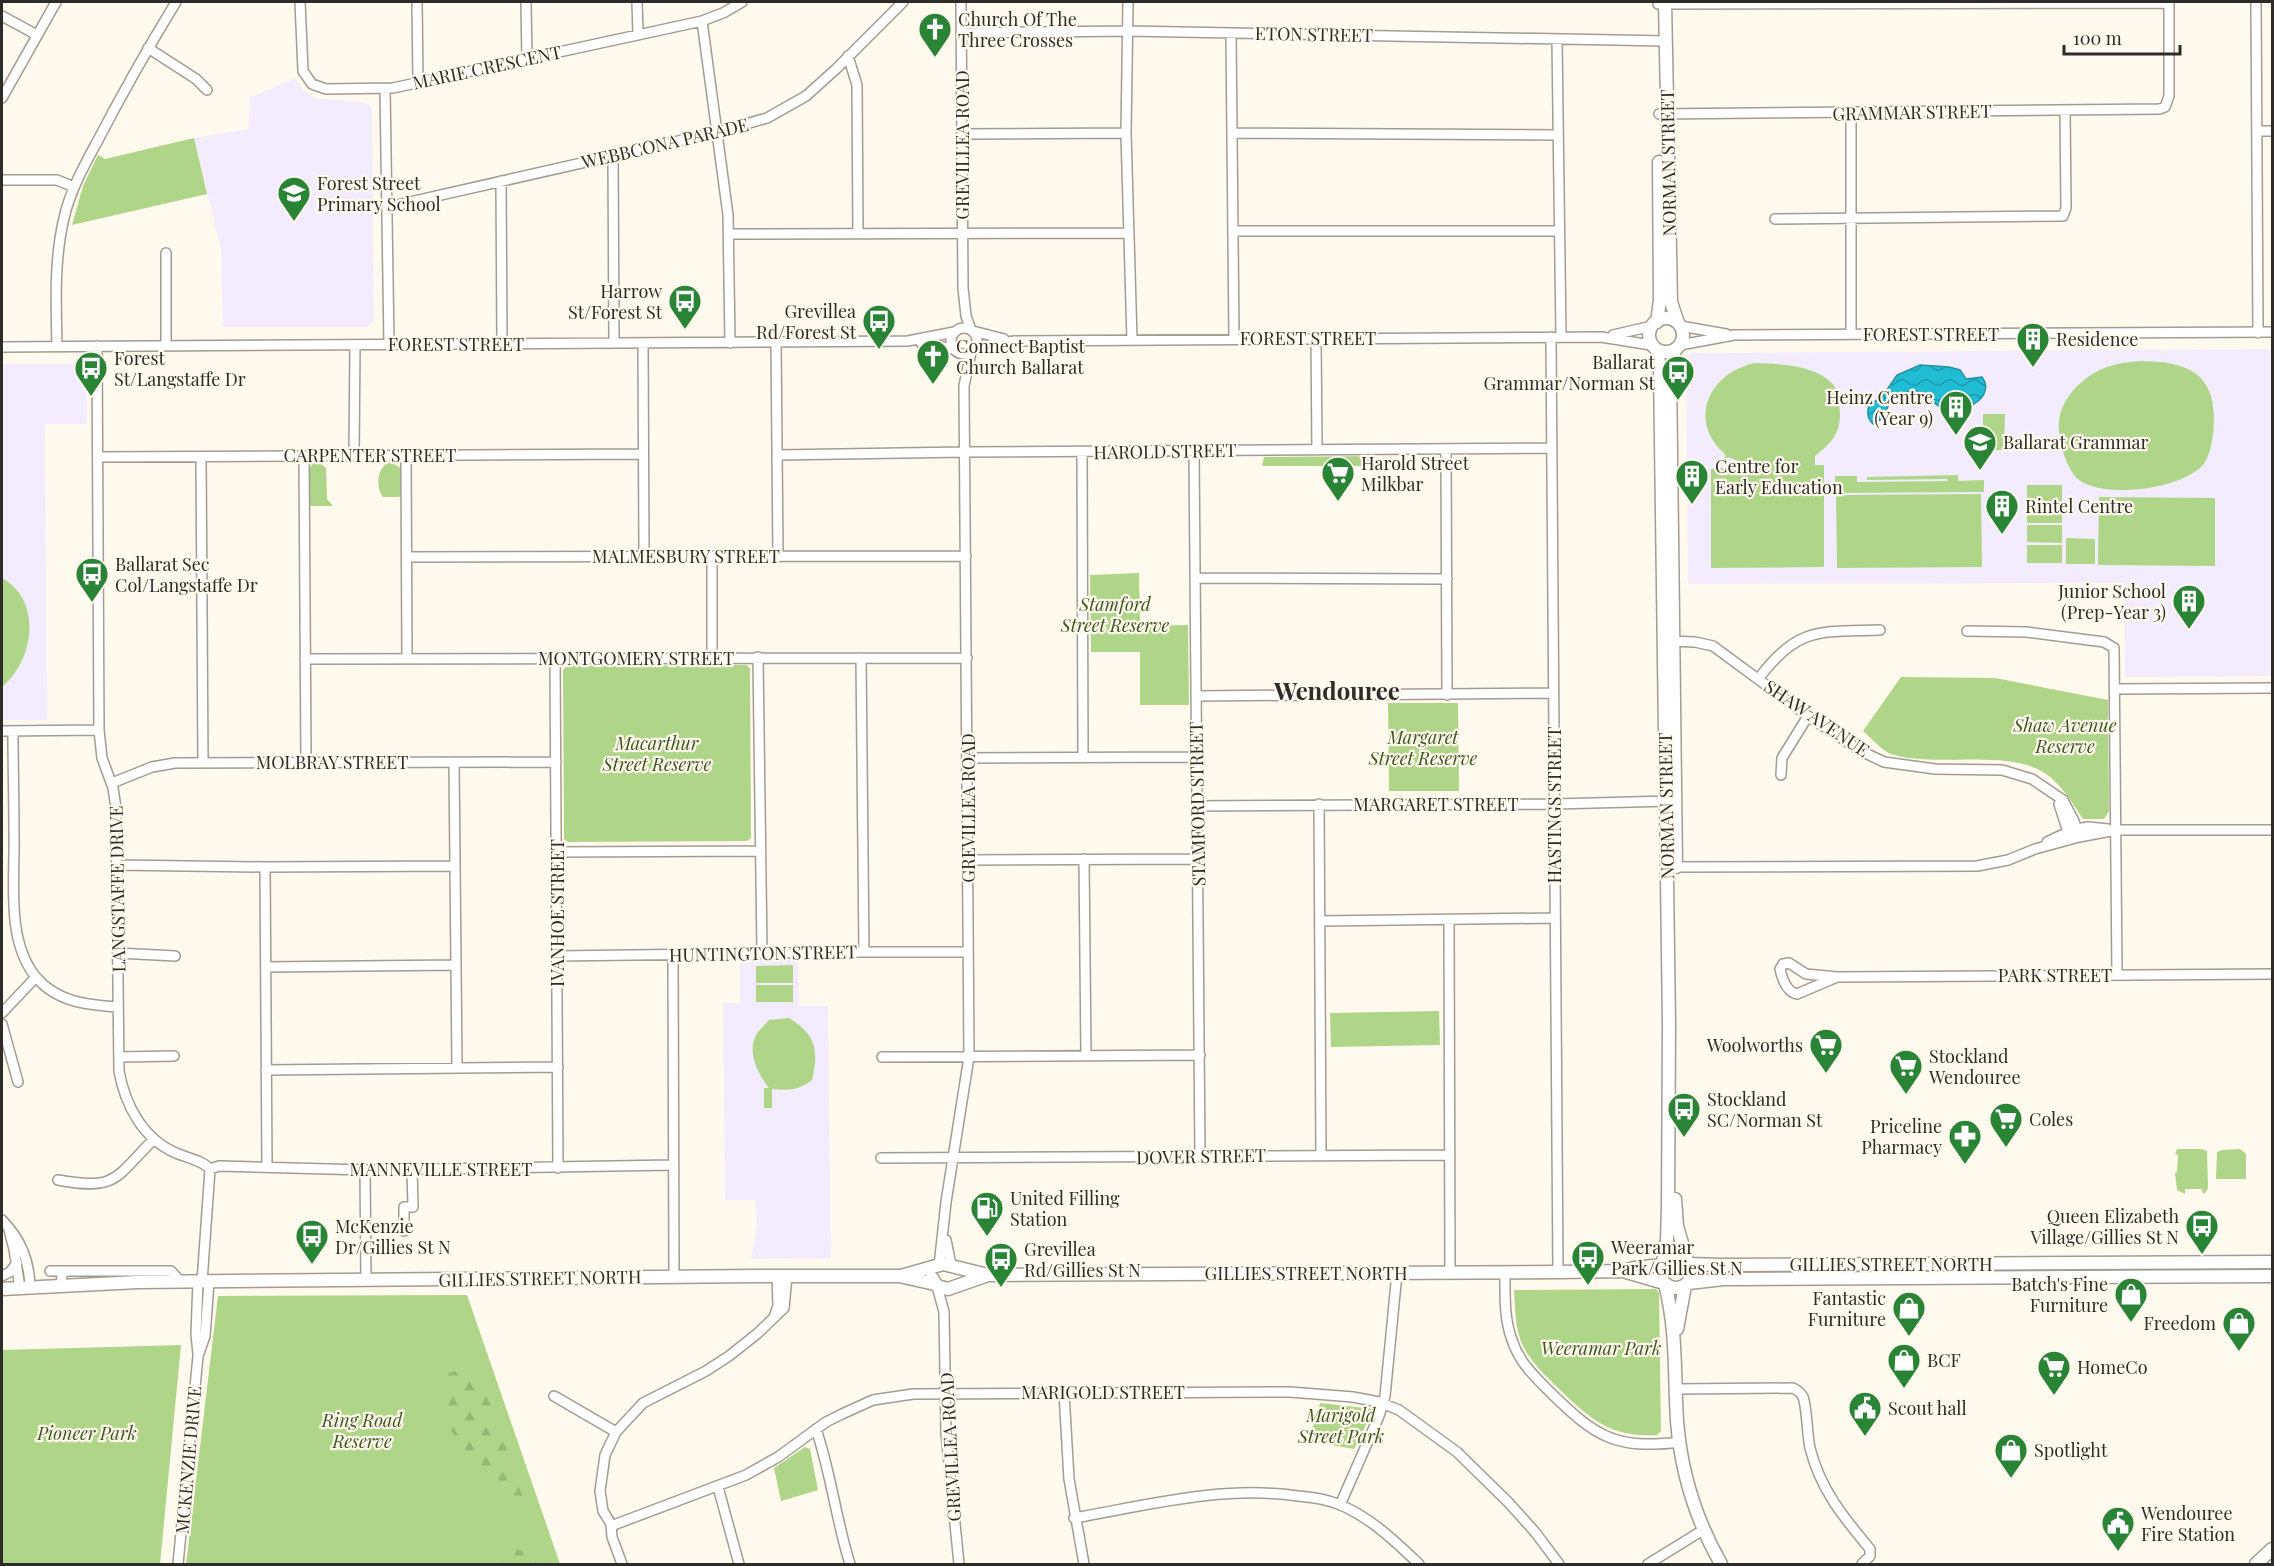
<svg xmlns="http://www.w3.org/2000/svg" width="2274" height="1566" font-family="'Playfair Display',serif">
	<defs>
		<pattern id="forest-firs" width="22" height="20" patternUnits="userSpaceOnUse" patternTransform="scale(1.5)"><rect width="22" height="20" fill="#afd688"/><path d="M5 1l3.5 6h-7zM16 11l3.5 6h-7z" fill="#97b875"/></pattern>
		<pattern id="water-waves" width="16" height="10" patternUnits="userSpaceOnUse" patternTransform="scale(1.5)"><rect width="16" height="10" fill="#1fbcd4"/><path d="M0 5q4-4 8 0t8 0" fill="none" stroke="#1c99ac"/></pattern>
	</defs>
	<rect width="100%" height="100%" fill="#fff9ee"/>
	<path fill="#f2ecfe" d="M295 78 304 91 317 98 367 103 372 108 374 320 368 327H223L221 250 194 138 248 129 250 98Z
		M2272 349V676L2125 677 2124 583 1688 584 1686 359 1691 353Z
		M2 364H86L87 424H45L47 720H2Z
		M798 959 799 1006H828L831 1258 751 1259 757 1226 755 1200H725L723 1003H740V960Z"/>
	<path fill="#afd688" fill-rule="evenodd" d="M194 138 207 194 72 225 83 186 98 155 105 159Z
		M2140 361C2193 361 2219 377 2213 433 2212 443 2209 460 2201 467 2178 489 2106 499 2079 480 2066 470 2057 436 2059 421 2062 393 2091 369 2118 364 2125 362 2133 362 2140 361Z
		M1755 363C1781 364 1829 365 1839 395 1840 400 1839 408 1840 414 1840 435 1830 444 1815 456V465H1824V567L1711 568V469L1725 468V454C1686 420 1710 372 1755 363ZM1728 457 1745 464 1764 467 1728 468Z
		M1983 414H2005L2004 450H1983Z
		M1375 456 1377 465 1375 466H1262L1264 457Z
		M319 462 326 468 327 499 333 506H309V470L312 464Z
		M391 462 401 468V494L399 497H383C375 487 377 465 391 462Z
		M1958 475V481L1984 480V492L1835 493V476H1857V482L1948 481 1947 479 1867 480V477Z
		M2027 485H2062V502H2027Z
		M1981 494 1982 567 1837 568 1836 495Z
		M2099 497 2215 498V566L2098 565Z
		M2027 505H2062V523H2027Z
		M2027 525H2062V543L2027 542Z
		M2066 538 2095 539V564H2066Z
		M2027 545H2062V563H2027Z
		M1139 573 1140 626 1188 625 1189 705H1140V652H1091L1090 575Z
		M2 578C43 601 34 660 2 687Z
		M747 665 750 669 751 838 747 841 568 842 564 839 563 670 567 666Z
		M1901 677 1995 678 2108 700 2109 811 2104 819H2083C2071 801 2058 778 2037 769 2006 754 1953 762 1919 759 1909 758 1896 757 1887 752 1879 747 1870 737 1863 731Z
		M1388 703H1458L1459 791H1389Z
		M793 965V983H756V966Z
		M756 985H793V1002H756Z
		M1439 1011 1440 1045 1331 1047 1330 1013Z
		M789 1018C816 1034 819 1051 812 1080 799 1090 789 1091 772 1089V1108H764V1088H769C758 1074 747 1053 756 1035 759 1030 765 1025 769 1020Z
		M2177 1149H2202L2207 1151 2208 1188 2205 1193 2203 1194 2202 1189H2185V1194L2177 1190 2175 1173 2177 1172 2178 1155 2175 1154Z
		M2240 1149 2246 1154V1179H2216L2217 1152 2222 1150Z
		M1656 1289 1659 1293 1661 1431 1657 1435C1610 1438 1589 1418 1557 1387 1544 1374 1530 1361 1522 1344 1515 1327 1515 1308 1514 1290Z
		M467 1295 560 1564H186L218 1296Z
		M181 1345 160 1564H2V1350Z
		M1320 1403 1374 1409 1354 1449 1309 1441Z
		M805 1447 810 1449 818 1490 781 1501 774 1468Z"/>
	<path fill="url(#forest-firs)" d="M478 1365 525 1504H507L494 1495 444 1420 441 1375Z
		M497 1548 537 1551 541 1564H503Z"/>
	<path fill="url(#water-waves)" stroke="#2491a0" stroke-width="1.5" d="M1920 365 1949 367 1960 370 1966 379 1982 377C1986 383 1987 387 1984 394 1981 400 1976 403 1970 406 1934 421 1936 393 1915 391 1908 391 1899 394 1893 397 1886 407 1886 419 1873 424 1867 418 1867 413 1869 405L1882 397 1897 375Z"/>
	<g fill="none" stroke-linecap="round" stroke-linejoin="round">
		<defs>
			<path id="minor" d="M300 2 303 71 312 84 326 89 393 88 702 21 723 13 742 2
				M417 2 418 82
				M526 2 527 60
				M637 2 638 34
				M961 2 963 288 966 316 971 330
				M1128 2 1126 133 1132 340
				M2256 2 2258 333
				M1658 4 2169 3
				M2 16 37 35
				M702 21 728 215 730 343
				M961 33 1128 31 1666 41
				M1231 33 1234 339
				M1557 40 1561 337
				M148 48 196 79 207 90
				M848 56 857 85 858 233
				M385 89 389 344
				M2 98 56 2
				M1851 112V334
				M1659 114 2159 109 2165 107 2169 96V2
				M2257 131H2272
				M1233 133 1558 135
				M962 134 1126 133
				M613 156 614 343
				M2 180H57L74 187
				M501 181 502 343
				M388 207 718 132 767 118 806 96 836 69 903 2
				M1775 219 2063 216 2066 208 2065 110
				M1233 231H1559
				M729 234 1129 233
				M166 253V345
				M1680 326 1726 334
				M951 341a13 13 0 1 1 26 0a13 13 0 1 1-26 0Z
				M973 331 1004 339
				M1613 335 1652 326
				M1551 337 1558 1272
				M1316 338 1317 450
				M776 342 778 557
				M643 343 644 555
				M921 343 953 349
				M1680 345 1734 335 2272 332
				M57 346C56 303 54 260 64 218 70 191 84 166 97 142 122 94 148 48 176 2
				M97 346 99 730 102 758 113 788 116 808 119 1071C125 1105 143 1139 176 1153 187 1158 202 1160 210 1169L202 1282
				M2 347 908 341 954 332
				M973 350 992 344 1015 341 1601 337 1651 345
				M1446 449 1447 695
				M1194 451 1200 1156
				M1082 452 1083 757
				M354 455 355 345
				M406 455 407 659
				M778 455 964 452 1552 448
				M304 456 306 761
				M98 457 642 454
				M201 457 203 762
				M407 557 966 556
				M712 557V657
				M1195 578 1447 579
				M1967 631 2026 632 2104 642 2114 648 2117 975
				M1668 641 1695 642 1713 646 1808 716 1861 751 1884 762 1935 769 2002 770 2032 779 2063 800 2074 821 2079 837
				M758 657 762 952
				M555 658 558 1168
				M861 658 864 952
				M305 659 967 658
				M1759 678C1798 626 1820 632 1880 630
				M2116 689 2272 688
				M1196 696 1553 693
				M2 731 99 730
				M13 731C13 766 14 801 14 837 15 880 6 939 35 976 56 1002 87 1005 118 1007
				M968 758 1197 757
				M454 762 457 1068
				M1781 775 1782 758 1808 716
				M112 783 152 767 175 763 556 762
				M1319 804 1321 1155
				M1197 806 1554 804 1670 801
				M2071 830 2088 827 2108 829
				M2047 842 2068 832 2059 804
				M556 852 760 851
				M1084 859 1086 1056
				M968 860 1198 859
				M117 865 265 867 455 866
				M265 867 267 1167
				M1670 867 1977 866 2008 860 2035 849 2079 837 2116 830H2272
				M1449 920 1450 1272
				M1320 921 1555 918
				M118 953 175 956
				M673 955 674 1276
				M557 956 864 952H968
				M266 967 456 965
				M1837 977 1797 994C1786 992 1782 978 1780 969L1783 964 1789 963 1806 974 1837 977 2272 974
				M2 1013 36 977
				M2 1024 18 1082
				M119 1057 174 1056
				M882 1057 1200 1055
				M266 1070 558 1067
				M881 1158 1450 1155
				M210 1169 219 1166 365 1170 673 1165
				M365 1170 366 1280
				M58 1180C117 1191 115 1178 154 1139
				M2 1220C21 1240 29 1259 30 1287
				M9 1230 14 1249 20 1288
				M404 1231V1207H413L412 1170
				M946 1240 951 1265
				M939 1266 946 1202 969 1057 964 386 971 352
				M50 1271H65
				M1505 1272C1505 1295 1504 1319 1512 1340 1519 1362 1534 1376 1550 1392 1595 1436 1614 1450 1680 1442
				M2 1276 10 1272 17 1263
				M198 1282 196 1334 198 1354
				M61 1286 62 1275 65 1271H171L181 1282
				M937 1286 944 1312 946 1433 959 1564
				M774 1317 778 1306 777 1276
				M1676 1389 1793 1388C1797 1390 1801 1392 1803 1397 1807 1407 1807 1435 1810 1448 1820 1489 1844 1518 1870 1549V1556L1862 1564
				M1064 1393 1069 1479 1084 1564
				M554 1396 616 1432
				M816 1429C831 1473 836 1520 850 1564
				M718 1487 739 1564
				M1340 1505 1379 1416 1385 1396 1397 1273
				M1074 1518C1148 1505 1223 1485 1298 1496 1311 1497 1325 1499 1338 1504 1369 1516 1396 1542 1419 1564
				M611 1526 746 1475 778 1457 826 1422 842 1414 873 1400 913 1394 1290 1392 1353 1397 1379 1402 1399 1410 1457 1452 1508 1502 1535 1532 1559 1564
				M178 1564 198 1356 205 1336 209 1282
				M622 1564 612 1537 611 1524 603 1511 600 1491 605 1455 616 1432 643 1403 706 1371 729 1356 758 1333 784 1308 787 1276
				M1648 1564 1703 1530"/>
			<path id="major" d="M1665 2 1671 302 1678 323
				M1649 335a17 17 0 1 1 34 0a17 17 0 1 1-34 0Z
				M1657 322 1660 300 1659 162
				M1657 350 1660 368 1669 1025 1668 1207 1667 1240 1663 1262
				M1675 350 1670 370 1676 867
				M1675 1199 1677 1226 1687 1260
				M1660 1272a16 16 0 1 1 32 0a16 16 0 1 1-32 0Z
				M1690 1264 1721 1265 2272 1262
				M1623 1271 1664 1283
				M901 1276 943 1264 988 1275 1558 1272 1623 1271 1634 1268 1662 1265
				M932 1278 937 1286 948 1289 988 1275
				M1689 1283 1723 1279 2272 1276
				M1665 1284C1677 1331 1674 1373 1677 1421 1681 1472 1696 1520 1721 1564
				M2 1289 138 1282 756 1276H899L935 1284
				M1677 1329 1685 1286
				M2256 1564 2272 1549"/>
		</defs>
		<use href="#minor" stroke="#a29c93" stroke-width="12"/>
		<use href="#major" stroke="#a29c93" stroke-width="15"/>
		<use href="#minor" stroke="#fff" stroke-width="9"/>
		<use href="#major" stroke="#fff" stroke-width="12"/>
	</g>
	<defs>
		<symbol id="church-pin" viewBox="-11 -11 22 30"><path d="M0 17L-7.5 6A9.5 9.5 0 1 1 7.5 6Z" fill="#298435" stroke="#fff9ee"/><path d="M-1.2-6h2.4v3.5h3.3v2.4h-3.3V6h-2.4V-.1h-3.3v-2.4h3.3Z" fill="#fff"/></symbol>
		<symbol id="school-pin" viewBox="-11 -11 22 30"><path d="M0 17L-7.5 6A9.5 9.5 0 1 1 7.5 6Z" fill="#298435" stroke="#fff9ee"/><path d="M0-5L7-2L0 1L-7-2ZM-4 1L0 2.5L4 1V4Q0 6-4 4Z" fill="#fff"/></symbol>
		<symbol id="bus-pin" viewBox="-11 -11 22 30"><path d="M0 17L-7.5 6A9.5 9.5 0 1 1 7.5 6Z" fill="#298435" stroke="#fff9ee"/><path d="M-5-6H5V4H4V6H2V4H-2V6H-4V4H-5ZM-3.5-4V0h7V-4ZM-3.5 1.2v1.5H-2V1.2ZM2 1.2v1.5H3.5V1.2Z" fill="#fff"/></symbol>
		<symbol id="building-pin" viewBox="-11 -11 22 30"><path d="M0 17L-7.5 6A9.5 9.5 0 1 1 7.5 6Z" fill="#298435" stroke="#fff9ee"/><path d="M-4-6H4V6H1V3H-1V6H-4ZM-2.5-4.3h1.7v1.8h-1.7ZM.8-4.3h1.7v1.8H.8ZM-2.5-1h1.7V.8h-1.7ZM.8-1h1.7V.8H.8Z" fill="#fff"/></symbol>
		<symbol id="supermarket-pin" viewBox="-11 -11 22 30"><path d="M0 17L-7.5 6A9.5 9.5 0 1 1 7.5 6Z" fill="#298435" stroke="#fff9ee"/><path d="M-6-5.5h2.5l.6 2H6L4.5 2H-2.5L-4.4-4H-6ZM-1.5 3.2a1.3 1.3 0 1 0 .1 0ZM3 3.2a1.3 1.3 0 1 0 .1 0Z" fill="#fff"/></symbol>
		<symbol id="pharmacy-pin" viewBox="-11 -11 22 30"><path d="M0 17L-7.5 6A9.5 9.5 0 1 1 7.5 6Z" fill="#298435" stroke="#fff9ee"/><path d="M-2-6h4v4h4v4h-4v4h-4v-4h-4v-4h4Z" fill="#fff"/></symbol>
		<symbol id="fuel-pin" viewBox="-11 -11 22 30"><path d="M0 17L-7.5 6A9.5 9.5 0 1 1 7.5 6Z" fill="#298435" stroke="#fff9ee"/><path d="M-5.5-6h7V0h2V4h1.3V-2.5L3-4.5l.8-.8L6-3V5H2.5V1h-1V6h-7ZM-4.2-4.7v3.2H.2V-4.7Z" fill="#fff"/></symbol>
		<symbol id="shop-pin" viewBox="-11 -11 22 30"><path d="M0 17L-7.5 6A9.5 9.5 0 1 1 7.5 6Z" fill="#298435" stroke="#fff9ee"/><path d="M-5-2.5h2.3a2.7 3.5 0 0 1 5.4 0H5L5.5 6h-11ZM-1.5-2.5h3a1.5 2.3 0 0 0-3 0Z" fill="#fff"/></symbol>
		<symbol id="civic-pin" viewBox="-11 -11 22 30"><path d="M0 17L-7.5 6A9.5 9.5 0 1 1 7.5 6Z" fill="#298435" stroke="#fff9ee"/><path d="M-.6-6.5H3V-4.5H.6V-3L4-1V1h2V6H-6V1h2V-1L-.6-3ZM-1.2 2.5V6h2.4V2.5Z" fill="#fff"/></symbol>
	</defs>
	<g fill-rule="evenodd">
		<use href="#church-pin" x="916" y="10" width="38" height="52"/>
		<use href="#school-pin" x="275" y="174" width="38" height="52"/>
		<use href="#bus-pin" x="666" y="282" width="38" height="52"/>
		<use href="#bus-pin" x="860" y="302" width="38" height="52"/>
		<use href="#building-pin" x="2014" y="320" width="38" height="52"/>
		<use href="#church-pin" x="914" y="337" width="38" height="52"/>
		<use href="#bus-pin" x="72" y="349" width="38" height="52"/>
		<use href="#bus-pin" x="1659" y="353" width="38" height="52"/>
		<use href="#building-pin" x="1937" y="388" width="38" height="52"/>
		<use href="#school-pin" x="1961" y="423" width="38" height="52"/>
		<use href="#supermarket-pin" x="1319" y="454" width="38" height="52"/>
		<use href="#building-pin" x="1673" y="457" width="38" height="52"/>
		<use href="#building-pin" x="1983" y="487" width="38" height="52"/>
		<use href="#bus-pin" x="73" y="555" width="38" height="52"/>
		<use href="#building-pin" x="2170" y="582" width="38" height="52"/>
		<use href="#supermarket-pin" x="1807" y="1026" width="38" height="52"/>
		<use href="#supermarket-pin" x="1887" y="1047" width="38" height="52"/>
		<use href="#bus-pin" x="1665" y="1090" width="38" height="52"/>
		<use href="#supermarket-pin" x="1987" y="1100" width="38" height="52"/>
		<use href="#pharmacy-pin" x="1946" y="1117" width="38" height="52"/>
		<use href="#fuel-pin" x="968" y="1189" width="38" height="52"/>
		<use href="#bus-pin" x="2183" y="1207" width="38" height="52"/>
		<use href="#bus-pin" x="293" y="1217" width="38" height="52"/>
		<use href="#bus-pin" x="1569" y="1238" width="38" height="52"/>
		<use href="#bus-pin" x="982" y="1240" width="38" height="52"/>
		<use href="#shop-pin" x="2112" y="1275" width="38" height="52"/>
		<use href="#shop-pin" x="1890" y="1289" width="38" height="52"/>
		<use href="#shop-pin" x="2220" y="1304" width="38" height="52"/>
		<use href="#shop-pin" x="1885" y="1341" width="38" height="52"/>
		<use href="#supermarket-pin" x="2035" y="1348" width="38" height="52"/>
		<use href="#civic-pin" x="1846" y="1389" width="38" height="52"/>
		<use href="#shop-pin" x="1992" y="1431" width="38" height="52"/>
		<use href="#civic-pin" x="2099" y="1504" width="38" height="52"/>
	</g>
	<g text-anchor="middle" dominant-baseline="central" stroke-width="4.5" stroke-linejoin="round" paint-order="stroke">
		<g font-size="18" fill="#2e2c28" stroke="#fff9ee" text-anchor="start">
			<text x="958" y="19">Church Of The<tspan x="958" dy="21">Three Crosses</tspan></text>
			<text x="317" y="183">Forest Street<tspan x="317" dy="21">Primary School</tspan></text>
			<text x="662" y="291" text-anchor="end">Harrow<tspan x="662" dy="21">St/Forest St</tspan></text>
			<text x="856" y="311" text-anchor="end">Grevillea<tspan x="856" dy="21">Rd/Forest St</tspan></text>
			<text x="2056" y="339">Residence</text>
			<text x="956" y="346">Connect Baptist<tspan x="956" dy="21">Church Ballarat</tspan></text>
			<text x="114" y="358">Forest<tspan x="114" dy="21">St/Langstaffe Dr</tspan></text>
			<text x="1655" y="362" text-anchor="end">Ballarat<tspan x="1655" dy="21">Grammar/Norman St</tspan></text>
			<text x="1933" y="397" text-anchor="end">Heinz Centre<tspan x="1933" dy="21">(Year 9)</tspan></text>
			<text x="2003" y="442">Ballarat Grammar</text>
			<text x="1361" y="463">Harold Street<tspan x="1361" dy="21">Milkbar</tspan></text>
			<text x="1715" y="466">Centre for<tspan x="1715" dy="21">Early Education</tspan></text>
			<text x="2025" y="506">Rintel Centre</text>
			<text x="115" y="564">Ballarat Sec<tspan x="115" dy="21">Col/Langstaffe Dr</tspan></text>
			<text x="2166" y="591" text-anchor="end">Junior School<tspan x="2166" dy="21">(Prep-Year 3)</tspan></text>
			<text x="1803" y="1045" text-anchor="end">Woolworths</text>
			<text x="1929" y="1056">Stockland<tspan x="1929" dy="21">Wendouree</tspan></text>
			<text x="1707" y="1099">Stockland<tspan x="1707" dy="21">SC/Norman St</tspan></text>
			<text x="2029" y="1119">Coles</text>
			<text x="1942" y="1126" text-anchor="end">Priceline<tspan x="1942" dy="21">Pharmacy</tspan></text>
			<text x="1010" y="1198">United Filling<tspan x="1010" dy="21">Station</tspan></text>
			<text x="2179" y="1216" text-anchor="end">Queen Elizabeth<tspan x="2179" dy="21">Village/Gillies St N</tspan></text>
			<text x="335" y="1226">McKenzie<tspan x="335" dy="21">Dr/Gillies St N</tspan></text>
			<text x="1611" y="1247">Weeramar<tspan x="1611" dy="21">Park/Gillies St N</tspan></text>
			<text x="1024" y="1249">Grevillea<tspan x="1024" dy="21">Rd/Gillies St N</tspan></text>
			<text x="2108" y="1284" text-anchor="end">Batch's Fine<tspan x="2108" dy="21">Furniture</tspan></text>
			<text x="1886" y="1298" text-anchor="end">Fantastic<tspan x="1886" dy="21">Furniture</tspan></text>
			<text x="2216" y="1323" text-anchor="end">Freedom</text>
			<text x="1927" y="1360">BCF</text>
			<text x="2077" y="1367">HomeCo</text>
			<text x="1888" y="1408">Scout hall</text>
			<text x="2034" y="1450">Spotlight</text>
			<text x="2141" y="1513">Wendouree<tspan x="2141" dy="21">Fire Station</tspan></text>
		</g>
		<g font-size="18" fill="#2e2c28" stroke="#fff9ee">
			<text transform="translate(1314 34) rotate(1)">ETON STREET</text>
			<text transform="translate(487 67) rotate(-12)">MARIE CRESCENT</text>
			<text transform="translate(1912 112) rotate(-1)">GRAMMAR STREET</text>
			<text transform="translate(665 143) rotate(-13)">WEBBCONA PARADE</text>
			<text transform="translate(962 145) rotate(-90)">GREVILLEA ROAD</text>
			<text transform="translate(1668 163) rotate(-91)">NORMAN STREET</text>
			<text x="1931" y="334">FOREST STREET</text>
			<text x="1308" y="338">FOREST STREET</text>
			<text x="456" y="344">FOREST STREET</text>
			<text transform="translate(1165 451) rotate(-1)">HAROLD STREET</text>
			<text x="370" y="455">CARPENTER STREET</text>
			<text x="686" y="556">MALMESBURY STREET</text>
			<text x="636" y="658">MONTGOMERY STREET</text>
			<text transform="translate(1817 718) rotate(34)">SHAW AVENUE</text>
			<text x="332" y="762">MOLBRAY STREET</text>
			<text transform="translate(1197 804) rotate(-91)">STAMFORD STREET</text>
			<text x="1436" y="804">MARGARET STREET</text>
			<text transform="translate(1554 805) rotate(-90)">HASTINGS STREET</text>
			<text transform="translate(1666 806) rotate(-91)">NORMAN STREET</text>
			<text transform="translate(968 808) rotate(-90)">GREVILLEA ROAD</text>
			<text transform="translate(117 889) rotate(-91)">LANGSTAFFE DRIVE</text>
			<text transform="translate(557 913) rotate(-90)">IVANHOE STREET</text>
			<text transform="translate(763 953) rotate(-1)">HUNTINGTON STREET</text>
			<text x="2055" y="975">PARK STREET</text>
			<text transform="translate(1201 1156) rotate(-1)">DOVER STREET</text>
			<text x="441" y="1169">MANNEVILLE STREET</text>
			<text x="1891" y="1264">GILLIES STREET NORTH</text>
			<text x="1306" y="1273">GILLIES STREET NORTH</text>
			<text transform="translate(540 1278) rotate(-1)">GILLIES STREET NORTH</text>
			<text x="1103" y="1392">MARIGOLD STREET</text>
			<text transform="translate(950 1447) rotate(-93)">GREVILLEA ROAD</text>
			<text transform="translate(188 1460) rotate(-85)">MCKENZIE DRIVE</text>
		</g>
		<g font-size="18" font-style="italic" fill="#3c571c" stroke="#fff9ee">
			<text x="1115" y="604">Stamford<tspan x="1115" dy="21">Street Reserve</tspan></text>
			<text x="2065" y="725">Shaw Avenue<tspan x="2065" dy="21">Reserve</tspan></text>
			<text x="1423" y="737">Margaret<tspan x="1423" dy="21">Street Reserve</tspan></text>
			<text x="657" y="743">Macarthur<tspan x="657" dy="21">Street Reserve</tspan></text>
			<text x="1601" y="1348">Weeramar Park</text>
			<text x="1341" y="1415">Marigold<tspan x="1341" dy="21">Street Park</tspan></text>
			<text x="362" y="1420">Ring Road<tspan x="362" dy="21">Reserve</tspan></text>
			<text x="87" y="1433">Pioneer Park</text>
		</g>
		<g font-size="24" font-weight="bold" fill="#2e2c28" stroke="#fff9ee">
			<text x="1337" y="690">Wendouree</text>
		</g>
	</g>
	<rect width="2274" height="1566" fill="none" stroke="#2e2c28" stroke-width="6"/>
	<path d="M2064 45v9h116v-9" fill="none" stroke="#2e2c28" stroke-width="3"/>
	<text x="2073" y="45" font-size="18" fill="#2e2c28" stroke="#fff9ee" stroke-width="4.5" paint-order="stroke">100 m</text>
</svg>
